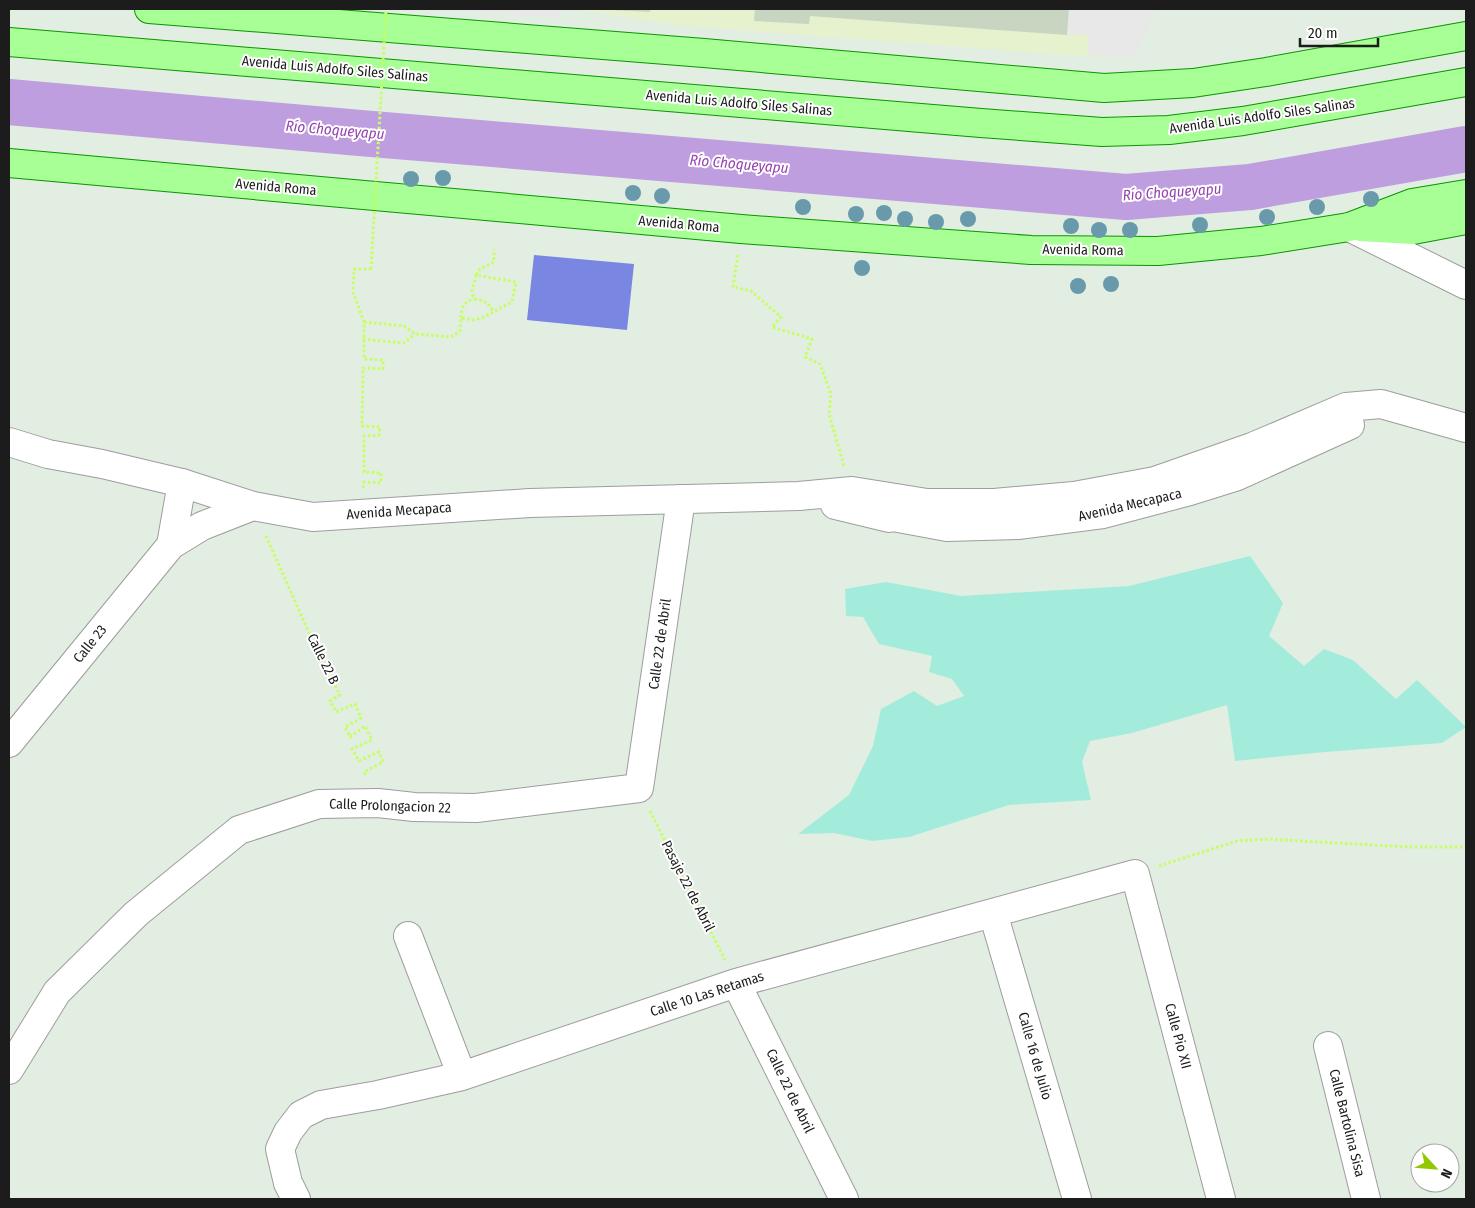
<svg xmlns="http://www.w3.org/2000/svg" width="1475" height="1208" font-family="'Fira Sans Condensed',sans-serif">
	<rect width="100%" height="100%" fill="#e2eee1"/>
	<path fill="#e6f1ce" d="M579 9H1157L1135 57 1069 55 687 26 585 11Z"/>
	<path fill="#a3ecdb" d="M1250 556 1283 603 1269 636 1304 666 1324 649 1353 660 1396 699 1417 680 1466 727 1442 743 1325 752 1235 761 1227 705 1132 733 1090 741 1082 762 1091 800 1009 805 909 837 872 841 834 833 798 834 849 795 873 746 881 709 914 691 937 706 964 696 952 679 929 672 932 656 879 644 863 617 846 616 845 589 886 582 961 596 1129 586Z"/>
	<path fill="#7986e2" d="M534 255 634 264 627 330 527 320Z"/>
	<path fill="#e8e8e8" d="M446 9H553L561 18Z
		M1069 9H1157L1135 57 1089 55 1087 34 1067 35Z"/>
	<g fill="none" stroke-linecap="round" stroke-linejoin="round">
		<path stroke="#be9edf" stroke-width="46" d="M9 102 360 133 1126 197 1250 187 1466 149"/>
	</g>
	<path fill="#c7d5c1" d="M610 9H650V12L610 10Z
		M755 9H1069L1067 35 810 16 809 24 754 21Z"/>
	<g fill="none" stroke-linecap="round" stroke-linejoin="round">
		<defs>
			<path id="minor" d="M1349 227 1466 285
				M182 483 171 545 202 526 253 506
				M9 743 171 545
				M993 913 1077 1199
				M408 936 462 1076
				M736 983 844 1199
				M1328 1046 1366 1199
				M9 1070 57 992 136 914 239 830 319 804 378 803 414 807 476 808 639 788 681 499
				M296 1199 288 1183 280 1149 288 1132 301 1115 321 1105 378 1095 462 1076 736 983 1135 874 1221 1199"/>
			<path id="tertiary" d="M9 442 48 454 102 464 182 483 253 506 313 517 530 503 799 496 852 491 927 503H994L1074 496 1155 481 1252 447 1346 407 1381 404 1466 428
				M835 505 889 518 893 517 947 527 1018 525 1103 514 1190 491 1235 477 1350 425"/>
			<path id="primary" d="M149 9 704 53 1104 88 1193 83 1266 72 1466 36
				M9 42 981 123 1102 132 1169 130 1243 121 1466 82
				M9 163 741 229 1031 250 1158 251 1261 241 1349 227 1412 203 1466 194
				M1361 227 1413 230 1466 220"/>
		</defs>
		<use href="#minor" stroke="#9d9d9d" stroke-width="30"/>
		<use href="#tertiary" stroke="#9d9d9d" stroke-width="30"/>
		<use href="#primary" stroke="#0a9400" stroke-width="30"/>
		<path stroke="#c5ff61" stroke-width="3" stroke-dasharray="2.5 2.5" stroke-linecap="butt" d="M738 255 733 287 751 291 781 317 772 327 812 339 805 357 820 364 831 394 829 414 844 466
			M476 275 480 269 494 262V249
			M461 318C461 308 464 301 474 299
			M364 322 404 326 415 334 451 337 460 331 461 318 474 320 484 317 512 302 516 282 476 275 472 291 474 299C484 300 489 303 493 312
			M363 339 404 343 415 334
			M363 488 364 482 381 483V473L364 472V436L379 435 380 427 362 426 363 368 383 369V360L364 359V322L353 292 354 269H371
			M266 536 322 662 340 695 330 701 336 712 355 704 361 718 345 727 350 737 365 726 372 740 352 749 359 761 379 752 383 762 364 772 366 777
			M650 811 725 960
			M1159 866 1237 841 1265 839 1409 847H1466"/>
		<use href="#minor" stroke="#fff" stroke-width="28"/>
		<use href="#tertiary" stroke="#fff" stroke-width="28"/>
		<use href="#primary" stroke="#a7ff95" stroke-width="28"/>
		<path stroke="#c5ff61" stroke-width="3" stroke-dasharray="2.5 2.5" stroke-linecap="butt" d="M371 269 386 9"/>
	</g>
	<g fill="#689aab">
		<circle cx="443" cy="178" r="8"/>
		<circle cx="411" cy="179" r="8"/>
		<circle cx="633" cy="193" r="8"/>
		<circle cx="662" cy="196" r="8"/>
		<circle cx="1371" cy="199" r="8"/>
		<circle cx="803" cy="207" r="8"/>
		<circle cx="1317" cy="207" r="8"/>
		<circle cx="884" cy="213" r="8"/>
		<circle cx="856" cy="214" r="8"/>
		<circle cx="1267" cy="217" r="8"/>
		<circle cx="905" cy="219" r="8"/>
		<circle cx="968" cy="219" r="8"/>
		<circle cx="936" cy="222" r="8"/>
		<circle cx="1200" cy="225" r="8"/>
		<circle cx="1071" cy="226" r="8"/>
		<circle cx="1099" cy="230" r="8"/>
		<circle cx="1130" cy="230" r="8"/>
		<circle cx="862" cy="268" r="8"/>
		<circle cx="1111" cy="284" r="8"/>
		<circle cx="1078" cy="286" r="8"/>
	</g>
	<g text-anchor="middle" dominant-baseline="central" stroke-width="4" stroke-linejoin="round" paint-order="stroke">
		<g font-size="14" fill="#1c1c1c" stroke="#fff">
			<text transform="translate(335 69) rotate(5)">Avenida Luis Adolfo Siles Salinas</text>
			<text transform="translate(739 103) rotate(5)">Avenida Luis Adolfo Siles Salinas</text>
			<text transform="translate(1262 116) rotate(-8)">Avenida Luis Adolfo Siles Salinas</text>
			<text transform="translate(276 187) rotate(5)">Avenida Roma</text>
			<text transform="translate(679 224) rotate(5)">Avenida Roma</text>
			<text transform="translate(1083 250) rotate(1)">Avenida Roma</text>
			<text transform="translate(1130 505) rotate(-13)">Avenida Mecapaca</text>
			<text transform="translate(399 511) rotate(-4)">Avenida Mecapaca</text>
			<text transform="translate(90 644) rotate(-51)">Calle 23</text>
			<text transform="translate(660 644) rotate(-82)">Calle 22 de Abril</text>
			<text transform="translate(323 659) rotate(64)">Calle 22 B</text>
			<text transform="translate(390 806) rotate(2)">Calle Prolongacion 22</text>
			<text transform="translate(688 886) rotate(63)">Pasaje 22 de Abril</text>
			<text transform="translate(707 994) rotate(-18)">Calle 10 Las Retamas</text>
			<text transform="translate(1178 1036) rotate(75)">Calle Pio XII</text>
			<text transform="translate(1035 1056) rotate(74)">Calle 16 de Julio</text>
			<text transform="translate(790 1091) rotate(64)">Calle 22 de Abril</text>
			<text transform="translate(1347 1123) rotate(76)">Calle Bartolina Sisa</text>
		</g>
		<g font-size="15" font-style="italic" fill="#9644b0" stroke="#fff">
			<text transform="translate(335 130) rotate(5)">Río Choqueyapu</text>
			<text transform="translate(739 164) rotate(5)">Río Choqueyapu</text>
			<text transform="translate(1172 192) rotate(-4)">Río Choqueyapu</text>
		</g>
	</g>
	<rect width="1475" height="1208" fill="none" stroke="#1c1c1c" stroke-width="20"/>
	<g transform="translate(1435 1168) rotate(116)"><circle r="24" fill="#ffffff" stroke="#a4a4a4"/>
	<path d="M0-4L9 19L0 12L-9 19Z" fill="#93c800"/>
	<text y="-8" font-size="14" font-weight="bold" text-anchor="middle" fill="#1c1c1c">N</text>
	</g>
	<path d="M1300 38v8h78v-8" fill="none" stroke="#1c1c1c" stroke-width="2.5"/>
	<text x="1308" y="38" font-size="15" fill="#1c1c1c" stroke="#ffffff" stroke-width="4" paint-order="stroke">20 m</text>
</svg>
